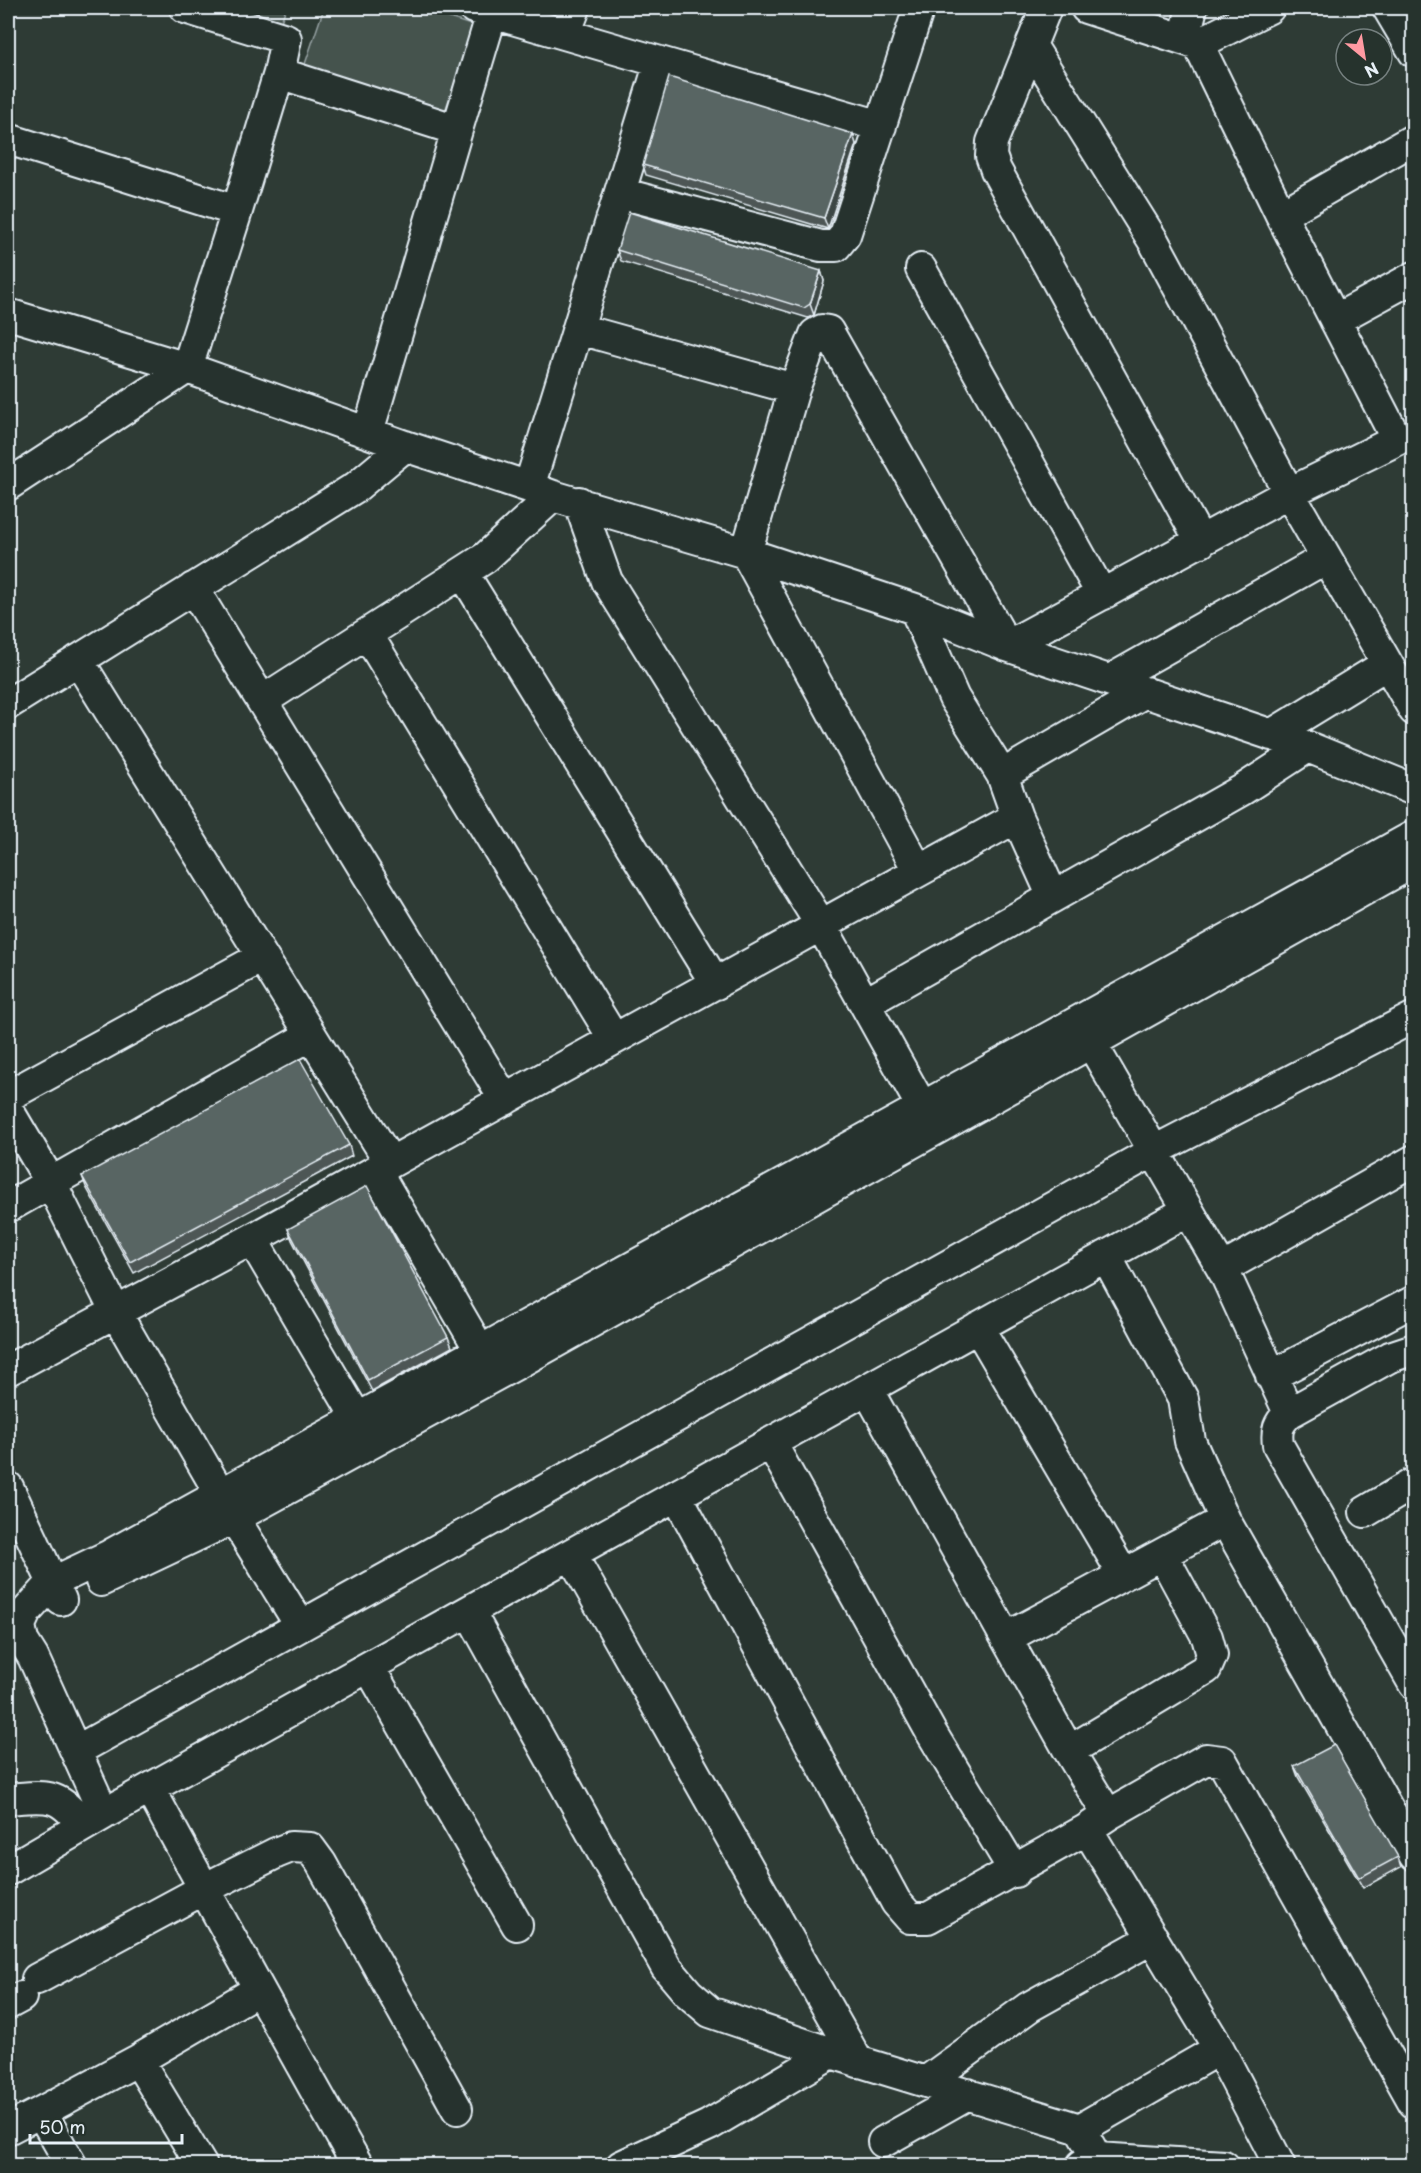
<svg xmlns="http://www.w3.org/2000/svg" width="1421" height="2173" font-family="'Playpen Sans',sans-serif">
	<rect width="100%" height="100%" fill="#2e3b35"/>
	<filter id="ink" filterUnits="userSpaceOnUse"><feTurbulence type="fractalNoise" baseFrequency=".0167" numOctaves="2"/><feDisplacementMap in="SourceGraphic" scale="12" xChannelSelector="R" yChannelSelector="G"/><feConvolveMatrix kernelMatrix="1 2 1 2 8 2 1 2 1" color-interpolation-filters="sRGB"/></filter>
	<g filter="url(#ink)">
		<path fill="#45524e" stroke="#96a2a3" stroke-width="1.5" d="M228 8H286L279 27Z
			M324 8H419L474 26 444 114 304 67Z"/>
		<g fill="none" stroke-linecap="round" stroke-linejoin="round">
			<defs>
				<path id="minor" d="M185 8 286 39 279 73 457 130 492 13 474 8
					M1046 8 992 142 991 156 996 170 1201 542
					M1086 8 1198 44 1269 8
					M1388 8 1414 52
					M565 34 575 8
					M1184 39 1192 8
					M1198 44 1281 215 1414 139
					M1032 47 1154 242 1289 493 1414 710
					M660 62 881 126
					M8 139 237 211 279 73
					M620 193 821 246H836L845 235 919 8
					M921 269 1102 595
					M8 314 187 368 405 446 529 487 660 62 492 13
					M1335 320 1414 277
					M579 329 794 389 746 553 918 870
					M794 389 815 334 822 330 828 331 1007 646 1289 493 1397 440 1281 215
					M368 432 457 130
					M8 485 187 368 237 211
					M529 487 553 496 746 553 915 609 1007 646 1308 747 1414 790
					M579 502 607 581 821 925 922 1107
					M463 573 716 984
					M193 588 505 1100
					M915 609 954 698 1002 775
					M367 634 614 1039
					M78 660 390 1162
					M1110 680 1326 558
					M262 701 485 558 553 496
					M8 704 356 487 405 446
					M1271 735 1387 664
					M1017 817 1053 897
					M866 1003 1242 790 1308 747
					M1082 1027 1225 1274 1289 1413 1390 1357 1414 1349
					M8 1096 262 957
					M8 1110 51 1183 116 1313 234 1518 300 1625
					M376 1171 480 1350
					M8 1207 311 1035
					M252 1239 357 1418
					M1106 1256 1183 1399 1190 1441 1225 1520 1162 1554
					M1222 1269 1414 1160
					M978 1327 1123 1574
					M8 1370 252 1239 1017 817 1002 775 1145 692
					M1271 1376 1414 1301
					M867 1389 1069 1751 1108 1815 1087 1829 1219 2049 1080 2129 1101 2166
					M1289 1413C1278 1424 1276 1430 1278 1445L1414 1684
					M771 1443 931 1732 1015 1872
					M8 1487 61 1600
					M677 1496 896 1902 910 1918H928L1087 1829
					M1365 1512 1414 1483
					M1225 1520 1414 1855
					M571 1554 858 2062
					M101 1581 234 1518 520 1362 1414 862
					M469 1611 666 1967 688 1993 710 2012 831 2053
					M1006 1638 1162 1554 1207 1637 1212 1655 1206 1669 1069 1751
					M369 1667 517 1925
					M76 1751 1152 1152 1414 1017
					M150 1789C218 1915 287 2041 358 2166
					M8 1799C47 1796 59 1792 83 1826
					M104 1814 1187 1211
					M1108 1815 1206 1759 1222 1761 1414 2103
					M8 1870 104 1814 33 1657 23 1641 20 1625 26 1612 53 1582 110 1555 1414 836
					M37 1979 204 1889 276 1853 291 1847 310 1848 321 1863 457 2109
					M8 2004 21 1997
					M1219 2049 1280 2166
					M138 2060 202 2166
					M927 2081 1029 2007 1153 1938
					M8 2129 41 2112
					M883 2142 968 2094
					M1082 2165 1097 2158 1224 2166
					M72 2166 41 2112 138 2060 258 1990
					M621 2166 709 2125 831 2053 1080 2129"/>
			</defs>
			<use href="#minor" stroke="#e8f1f8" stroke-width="34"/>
			<use href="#minor" stroke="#26332d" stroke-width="30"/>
		</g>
		<path fill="#4d5755" stroke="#e8f1f8" stroke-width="1.5" d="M856 144 828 229 646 175 643 165Z
			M617 250 821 271 824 281 814 315 808 318 621 261Z
			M349 1145 352 1156 134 1273 86 1187 82 1176Z
			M288 1229 448 1337 452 1347 372 1391 292 1240Z
			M1294 1766 1398 1857 1401 1867 1363 1888 1298 1777Z"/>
		<path fill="#3e4745" stroke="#e8f1f8" stroke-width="1.5" d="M853 134 856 144 828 229 824 218Z
			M821 271 824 281 814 315 810 304Z"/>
		<path fill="#596563" stroke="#e8f1f8" stroke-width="1.5" d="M669 77 853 134 824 218 643 165Z
			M629 212 821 271 810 304 804 308 617 250Z
			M300 1059 349 1145 130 1262 82 1176Z
			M367 1186 448 1337 368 1380 288 1229Z
			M1334 1745 1398 1857 1359 1878 1294 1766Z"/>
	</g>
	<rect width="1421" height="2173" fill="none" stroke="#26332d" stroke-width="30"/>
	<rect x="15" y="15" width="1391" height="2143" fill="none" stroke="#e8f1f8" stroke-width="2" filter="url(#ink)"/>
	<g transform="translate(1364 57) rotate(150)"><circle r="28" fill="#26332d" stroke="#747f7e" stroke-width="1.5"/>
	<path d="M0-4.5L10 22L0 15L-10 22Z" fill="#ff9aa2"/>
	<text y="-9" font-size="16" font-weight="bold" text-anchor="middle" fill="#e8f1f8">N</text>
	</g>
	<path d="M30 2134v9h152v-9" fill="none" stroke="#e8f1f8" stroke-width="3"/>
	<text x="39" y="2134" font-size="18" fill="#e8f1f8" stroke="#26332d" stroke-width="4.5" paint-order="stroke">50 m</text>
</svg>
